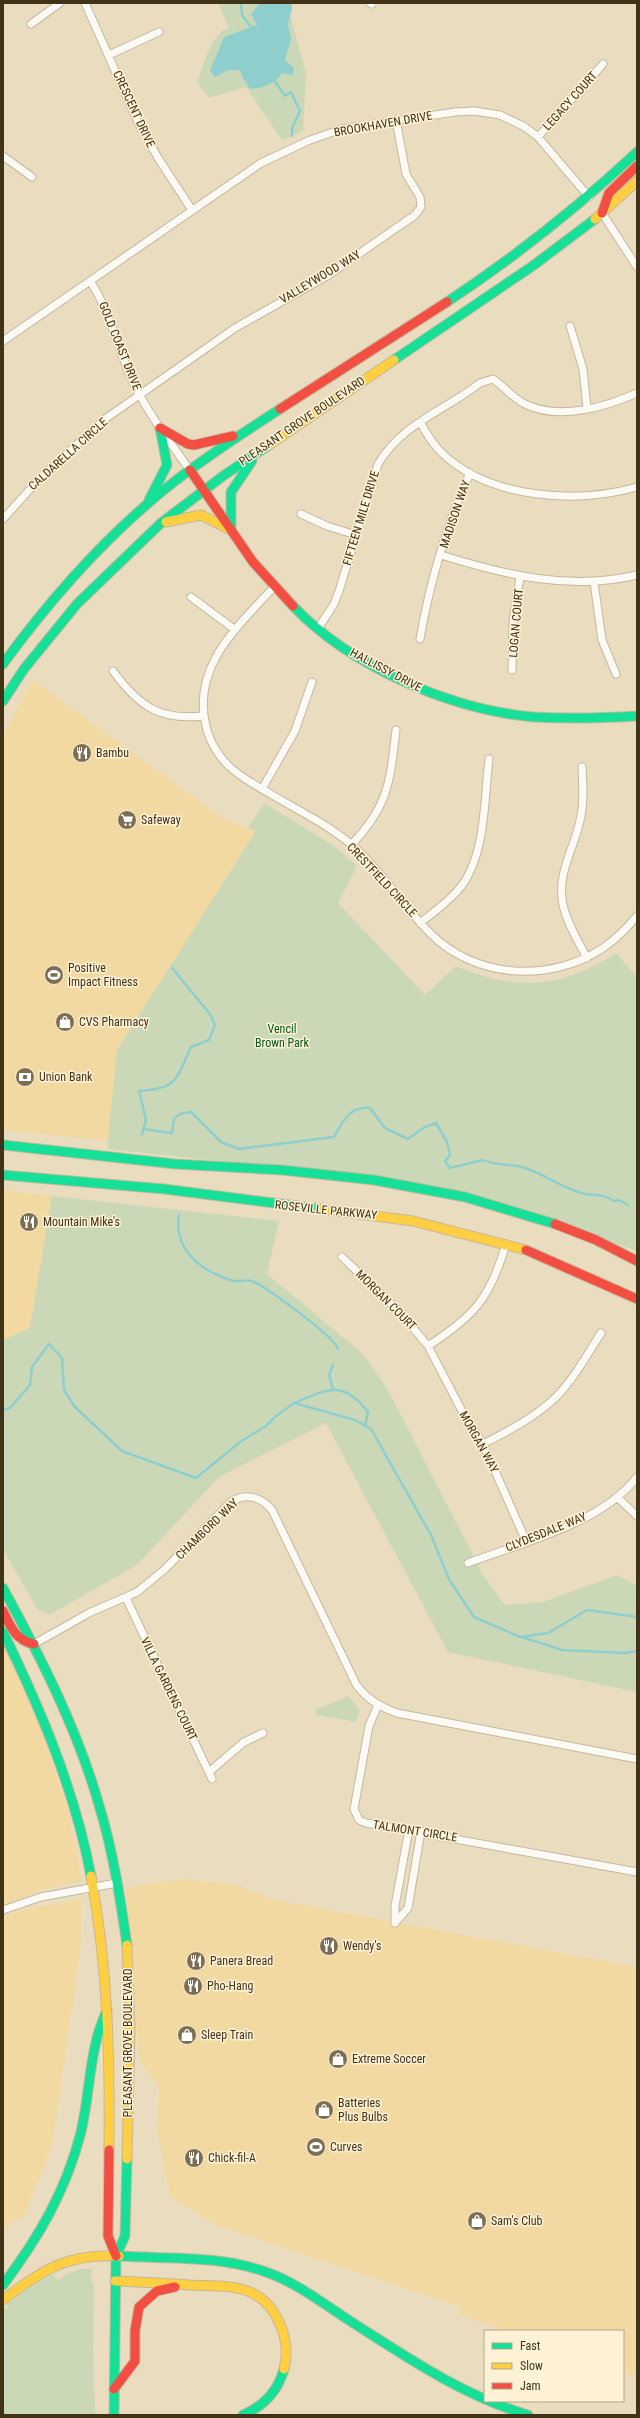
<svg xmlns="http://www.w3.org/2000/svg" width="640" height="2418" font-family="'Roboto Condensed',sans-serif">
	<rect width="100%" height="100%" fill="#eadcbe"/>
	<path fill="#f2d9a2" d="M33 680 225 820 256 831 109 1141 3 1130V735Z
		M3 1190 52 1196 30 1328 3 1340Z
		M3 1644 39 1723 68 1809 82 1881 40 1890 3 1906Z
		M184 1879 237 1885 274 1900 637 1967V2375L623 2374V2331H507L460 2315 461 2307 214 2224 170 2196 157 2128 159 2088 139 2059 126 1888Z
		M82 1899 80 1954 52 2146 24 2216 3 2228V1919L17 1911Z"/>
	<path fill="#cad8b7" d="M218 3H287L306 74 303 131 282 140 246 87 209 98 197 82C203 67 212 31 229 28Z
		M264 803 334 846 357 866 338 903 425 995 456 966C514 992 563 988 616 953L637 977V1251L495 1203 351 1175 107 1149 117 1050 256 831 248 828Z
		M52 1196 279 1221 267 1274 364 1355 389 1392 483 1575 505 1605 543 1602 617 1575 637 1586V1692L448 1652 326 1423 219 1477 137 1565 49 1615 37 1609 3 1549V1340L30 1328Z
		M348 1696 360 1711 356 1722 317 1715 315 1710Z
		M81 2269H92L91 2283 94 2284 93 2350 95 2415H3V2310L9 2306 6 2305 30 2287 54 2274 56 2273 54 2276 58 2281 68 2273Z"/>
	<path fill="#8ecfcd" d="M260 3H291L292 9 288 24 291 39 285 60 294 68 293 75 282 73C275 84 263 88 250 89L243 78 240 70H228L215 77 210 71 224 37 257 25 251 14Z"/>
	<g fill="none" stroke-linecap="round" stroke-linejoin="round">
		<path stroke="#8ecfcd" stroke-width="2.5" d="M241 3 242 15 251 27
			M275 81 285 96 291 92 300 111 292 128V136
			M143 1129 172 1133 174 1119 180 1114 191 1112 221 1142 239 1149 334 1137C343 1121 349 1106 370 1108L385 1128 408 1139 425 1127 436 1123 447 1142 450 1155 445 1161 450 1168 483 1160C495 1166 509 1163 522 1167 544 1173 562 1189 585 1194 596 1196 604 1194 614 1201L619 1200 628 1205
			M142 1134 146 1120 139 1091C177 1089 176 1080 191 1047L209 1040 215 1025 210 1014 172 968
			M179 1215C173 1249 200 1270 230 1280 237 1283 245 1279 252 1281 265 1286 335 1337 338 1349
			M333 1365 329 1375 333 1389
			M295 1403C327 1389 343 1379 368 1412L365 1426
			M3 1410 10 1408 30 1385 32 1367 49 1344 62 1358 64 1390 74 1406 122 1451 196 1478 240 1442 266 1426 275 1417 294 1403 355 1420 371 1429 431 1535 449 1579 474 1617 520 1637 548 1633 587 1610 637 1617
			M522 1637 562 1650 625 1653 637 1651"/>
		<defs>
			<path id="street" d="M85 3 138 122 158 158 192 210
				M370 3 372 4
				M31 24 60 3
				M109 55 159 32
				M538 137 603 64
				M3 156 32 177
				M602 213 637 267
				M90 281C110 311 117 347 132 380 147 412 169 441 190 470
				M570 326 583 369 587 408
				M3 341 261 163 310 140 342 129 455 112 474 111 500 115 525 127 538 137 589 197
				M420 422C426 433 433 445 443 454 491 499 577 504 637 487
				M301 514 327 526 356 535
				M3 519 43 475 105 419 235 328 327 276 415 215 421 207 420 197 406 174 396 120
				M441 555C505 575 570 591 637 575
				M594 582 602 640 616 674
				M274 587C238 626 191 667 206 726 210 744 222 762 237 773 273 799 317 816 352 845 381 870 402 905 430 933 475 979 550 983 603 948 616 939 627 928 637 916
				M191 597 234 629
				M319 627 334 604 339 591 378 464C403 423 444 411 480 383L493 379C505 387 513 399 527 405 560 420 606 407 637 393
				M420 639C429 586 447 522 470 473
				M512 670 513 622 520 577
				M113 671C138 705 159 721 203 716
				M582 767C583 784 584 800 581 816 576 846 556 872 563 905 567 923 578 941 587 958
				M262 789 295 731 312 682
				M351 845C389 806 390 781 396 730
				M420 923C434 912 448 902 459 889 486 857 484 799 489 759
				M342 1257 400 1312 428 1346 462 1411 483 1444 526 1541
				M428 1346C474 1316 490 1299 506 1244
				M483 1444C508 1431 534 1418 555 1398 574 1379 587 1355 601 1333
				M617 1497 637 1516
				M468 1563C521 1543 601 1524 637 1477
				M126 1598 212 1779
				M34 1644 89 1613 137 1592 164 1570 231 1502C246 1492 261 1497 272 1510L356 1684C366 1699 380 1707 397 1713L637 1759
				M378 1705 369 1726 354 1809 359 1820 366 1823 637 1872
				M209 1772 244 1742 263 1733
				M3 1910 41 1897 117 1883
				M395 1923 408 1908 421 1831
				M395 1923V1906L409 1829"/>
			<path id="fast" d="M447 302C515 257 578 207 637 152
				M394 360 534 265 595 219
				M149 500 167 465 160 428
				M231 530V492L252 461
				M293 606C351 667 452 710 534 717 569 719 602 718 637 716
				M3 664C52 597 106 536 170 485 205 457 243 433 280 409
				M3 701 24 669 77 604 161 523 223 476 269 445
				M3 1145 175 1164 282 1170 374 1180 465 1197 555 1224
				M3 1175 164 1189 321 1209
				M3 1588C41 1658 77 1728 99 1805 113 1851 120 1897 127 1945
				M3 1632C41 1710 75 1791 91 1876
				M119 2256C167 2259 219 2255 266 2272 295 2282 321 2302 347 2319 405 2356 461 2395 528 2415
				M3 2285C39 2237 66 2191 81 2132 88 2102 89 2071 96 2042 98 2031 103 2020 107 2010
				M114 2415 116 2256 125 2236 127 2159
				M243 2415C264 2406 278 2391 284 2369"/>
			<path id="slow" d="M595 219 637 181
				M269 445 394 360
				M166 522 201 515 231 530
				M321 1209 413 1221 526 1250
				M91 1876C108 1967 110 2058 109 2150
				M127 2159 130 2028 127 1945
				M115 2281C140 2282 164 2283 189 2285 227 2287 261 2281 280 2324 286 2338 288 2354 284 2369
				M3 2300C42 2270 68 2253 119 2256"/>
			<path id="jam" d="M602 213 609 193 637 166
				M280 409 447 302
				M160 428 188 444 194 445 233 436
				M190 470 253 562 293 606
				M555 1224 596 1240 637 1261
				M526 1250 637 1299
				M3 1611C10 1626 16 1641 34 1644
				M109 2150 108 2236 116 2256
				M114 2389 135 2361V2331L139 2307 157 2291 175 2287"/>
		</defs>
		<use href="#street" stroke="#c5b89e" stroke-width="9"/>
		<use href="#fast" stroke="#c5b89e" stroke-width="11"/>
		<use href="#slow" stroke="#c5b89e" stroke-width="11"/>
		<use href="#jam" stroke="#c5b89e" stroke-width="11"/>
		<use href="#street" stroke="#fcfaf5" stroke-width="7"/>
		<use href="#fast" stroke="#16e098" stroke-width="9"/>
		<use href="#slow" stroke="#ffcf43" stroke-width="9"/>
		<use href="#jam" stroke="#f24e42" stroke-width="9"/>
	</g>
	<defs>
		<symbol id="restaurant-disc" viewBox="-11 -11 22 22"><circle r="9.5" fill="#7c6e52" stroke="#fdf1d6"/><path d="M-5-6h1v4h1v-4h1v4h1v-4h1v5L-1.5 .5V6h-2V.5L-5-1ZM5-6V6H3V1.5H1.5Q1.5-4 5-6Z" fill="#fff"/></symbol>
		<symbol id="supermarket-disc" viewBox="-11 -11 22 22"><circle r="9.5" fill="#7c6e52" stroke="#fdf1d6"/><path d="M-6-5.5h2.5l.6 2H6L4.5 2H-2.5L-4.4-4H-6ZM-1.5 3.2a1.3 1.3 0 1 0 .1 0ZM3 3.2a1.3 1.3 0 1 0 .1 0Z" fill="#fff"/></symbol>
		<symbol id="stadium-disc" viewBox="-11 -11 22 22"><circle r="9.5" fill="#7c6e52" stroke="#fdf1d6"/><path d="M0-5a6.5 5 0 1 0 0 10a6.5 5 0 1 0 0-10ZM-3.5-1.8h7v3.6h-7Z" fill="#fff"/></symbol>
		<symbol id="shop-disc" viewBox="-11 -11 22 22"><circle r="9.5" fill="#7c6e52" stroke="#fdf1d6"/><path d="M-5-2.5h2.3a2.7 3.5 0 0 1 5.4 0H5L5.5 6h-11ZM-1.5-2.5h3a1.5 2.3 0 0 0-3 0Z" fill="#fff"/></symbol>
		<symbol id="bank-disc" viewBox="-11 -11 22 22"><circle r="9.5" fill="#7c6e52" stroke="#fdf1d6"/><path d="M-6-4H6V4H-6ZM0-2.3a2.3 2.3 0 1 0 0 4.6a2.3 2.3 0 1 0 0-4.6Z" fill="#fff"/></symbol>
	</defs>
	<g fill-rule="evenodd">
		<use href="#restaurant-disc" x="71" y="742" width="22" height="22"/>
		<use href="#supermarket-disc" x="116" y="809" width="22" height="22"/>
		<use href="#stadium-disc" x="43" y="964" width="22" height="22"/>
		<use href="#shop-disc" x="54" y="1011" width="22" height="22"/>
		<use href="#bank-disc" x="14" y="1066" width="22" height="22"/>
		<use href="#restaurant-disc" x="18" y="1211" width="22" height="22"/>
		<use href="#restaurant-disc" x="318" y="1935" width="22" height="22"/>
		<use href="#restaurant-disc" x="185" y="1950" width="22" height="22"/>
		<use href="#restaurant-disc" x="182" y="1975" width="22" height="22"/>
		<use href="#shop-disc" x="176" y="2024" width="22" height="22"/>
		<use href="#shop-disc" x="327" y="2048" width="22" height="22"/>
		<use href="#shop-disc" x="313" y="2099" width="22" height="22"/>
		<use href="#stadium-disc" x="305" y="2136" width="22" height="22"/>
		<use href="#restaurant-disc" x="183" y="2147" width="22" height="22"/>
		<use href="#shop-disc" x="466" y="2210" width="22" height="22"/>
	</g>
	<g text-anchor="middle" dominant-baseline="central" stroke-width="3" stroke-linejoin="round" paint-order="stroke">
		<g font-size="12" fill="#403318" stroke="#fdf1d6">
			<text transform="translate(570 101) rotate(-48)">LEGACY COURT</text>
			<text transform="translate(134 109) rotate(65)">CRESCENT DRIVE</text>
			<text transform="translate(383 124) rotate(-10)">BROOKHAVEN DRIVE</text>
			<text transform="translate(320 277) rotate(-31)">VALLEYWOOD WAY</text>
			<text transform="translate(120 346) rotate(68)">GOLD COAST DRIVE</text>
			<text transform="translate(302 421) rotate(-34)">PLEASANT GROVE BOULEVARD</text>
			<text transform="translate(68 454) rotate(-42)">CALDARELLA CIRCLE</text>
			<text transform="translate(455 514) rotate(-71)">MADISON WAY</text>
			<text transform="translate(361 518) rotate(-73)">FIFTEEN MILE DRIVE</text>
			<text transform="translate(516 623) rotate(-85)">LOGAN COURT</text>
			<text transform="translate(386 670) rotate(28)">HALLISSY DRIVE</text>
			<text transform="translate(382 880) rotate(47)">CRESTFIELD CIRCLE</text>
			<text transform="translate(326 1210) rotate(6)">ROSEVILLE PARKWAY</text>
			<text transform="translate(386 1300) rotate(45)">MORGAN COURT</text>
			<text transform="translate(479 1442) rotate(61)">MORGAN WAY</text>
			<text transform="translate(207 1529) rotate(-44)">CHAMBORD WAY</text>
			<text transform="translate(546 1532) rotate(-22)">CLYDESDALE WAY</text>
			<text transform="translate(169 1689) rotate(64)">VILLA GARDENS COURT</text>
			<text transform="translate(415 1831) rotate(9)">TALMONT CIRCLE</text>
			<text transform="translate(128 2043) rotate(-90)">PLEASANT GROVE BOULEVARD</text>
		</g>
		<g font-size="12" fill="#403318" stroke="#fdf1d6" text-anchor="start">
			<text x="96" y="753">Bambu</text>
			<text x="141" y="820">Safeway</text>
			<text x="68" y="968">Positive<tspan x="68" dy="14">Impact Fitness</tspan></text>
			<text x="79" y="1022">CVS Pharmacy</text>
			<text x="39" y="1077">Union Bank</text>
			<text x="43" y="1222">Mountain Mike's</text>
			<text x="343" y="1946">Wendy's</text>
			<text x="210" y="1961">Panera Bread</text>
			<text x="207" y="1986">Pho-Hang</text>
			<text x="201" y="2035">Sleep Train</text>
			<text x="352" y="2059">Extreme Soccer</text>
			<text x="338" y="2103">Batteries<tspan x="338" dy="14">Plus Bulbs</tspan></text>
			<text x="330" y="2147">Curves</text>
			<text x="208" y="2158">Chick-fil-A</text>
			<text x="491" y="2221">Sam's Club</text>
		</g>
		<g font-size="12" fill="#015918" stroke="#fdf1d6">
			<text x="282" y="1029">Vencil<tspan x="282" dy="14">Brown Park</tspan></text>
		</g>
	</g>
	<rect width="640" height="2418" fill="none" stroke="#403318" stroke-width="8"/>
	<rect x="484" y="2330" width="140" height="72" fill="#fdf1d6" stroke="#b1a58a"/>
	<rect x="492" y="2343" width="20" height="6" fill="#16e098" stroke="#b1a58a"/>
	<text x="520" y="2350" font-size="12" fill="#403318">Fast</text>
	<rect x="492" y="2363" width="20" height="6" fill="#ffcf43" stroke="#b1a58a"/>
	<text x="520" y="2370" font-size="12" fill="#403318">Slow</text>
	<rect x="492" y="2383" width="20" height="6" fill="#f24e42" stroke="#b1a58a"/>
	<text x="520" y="2390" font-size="12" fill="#403318">Jam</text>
</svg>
